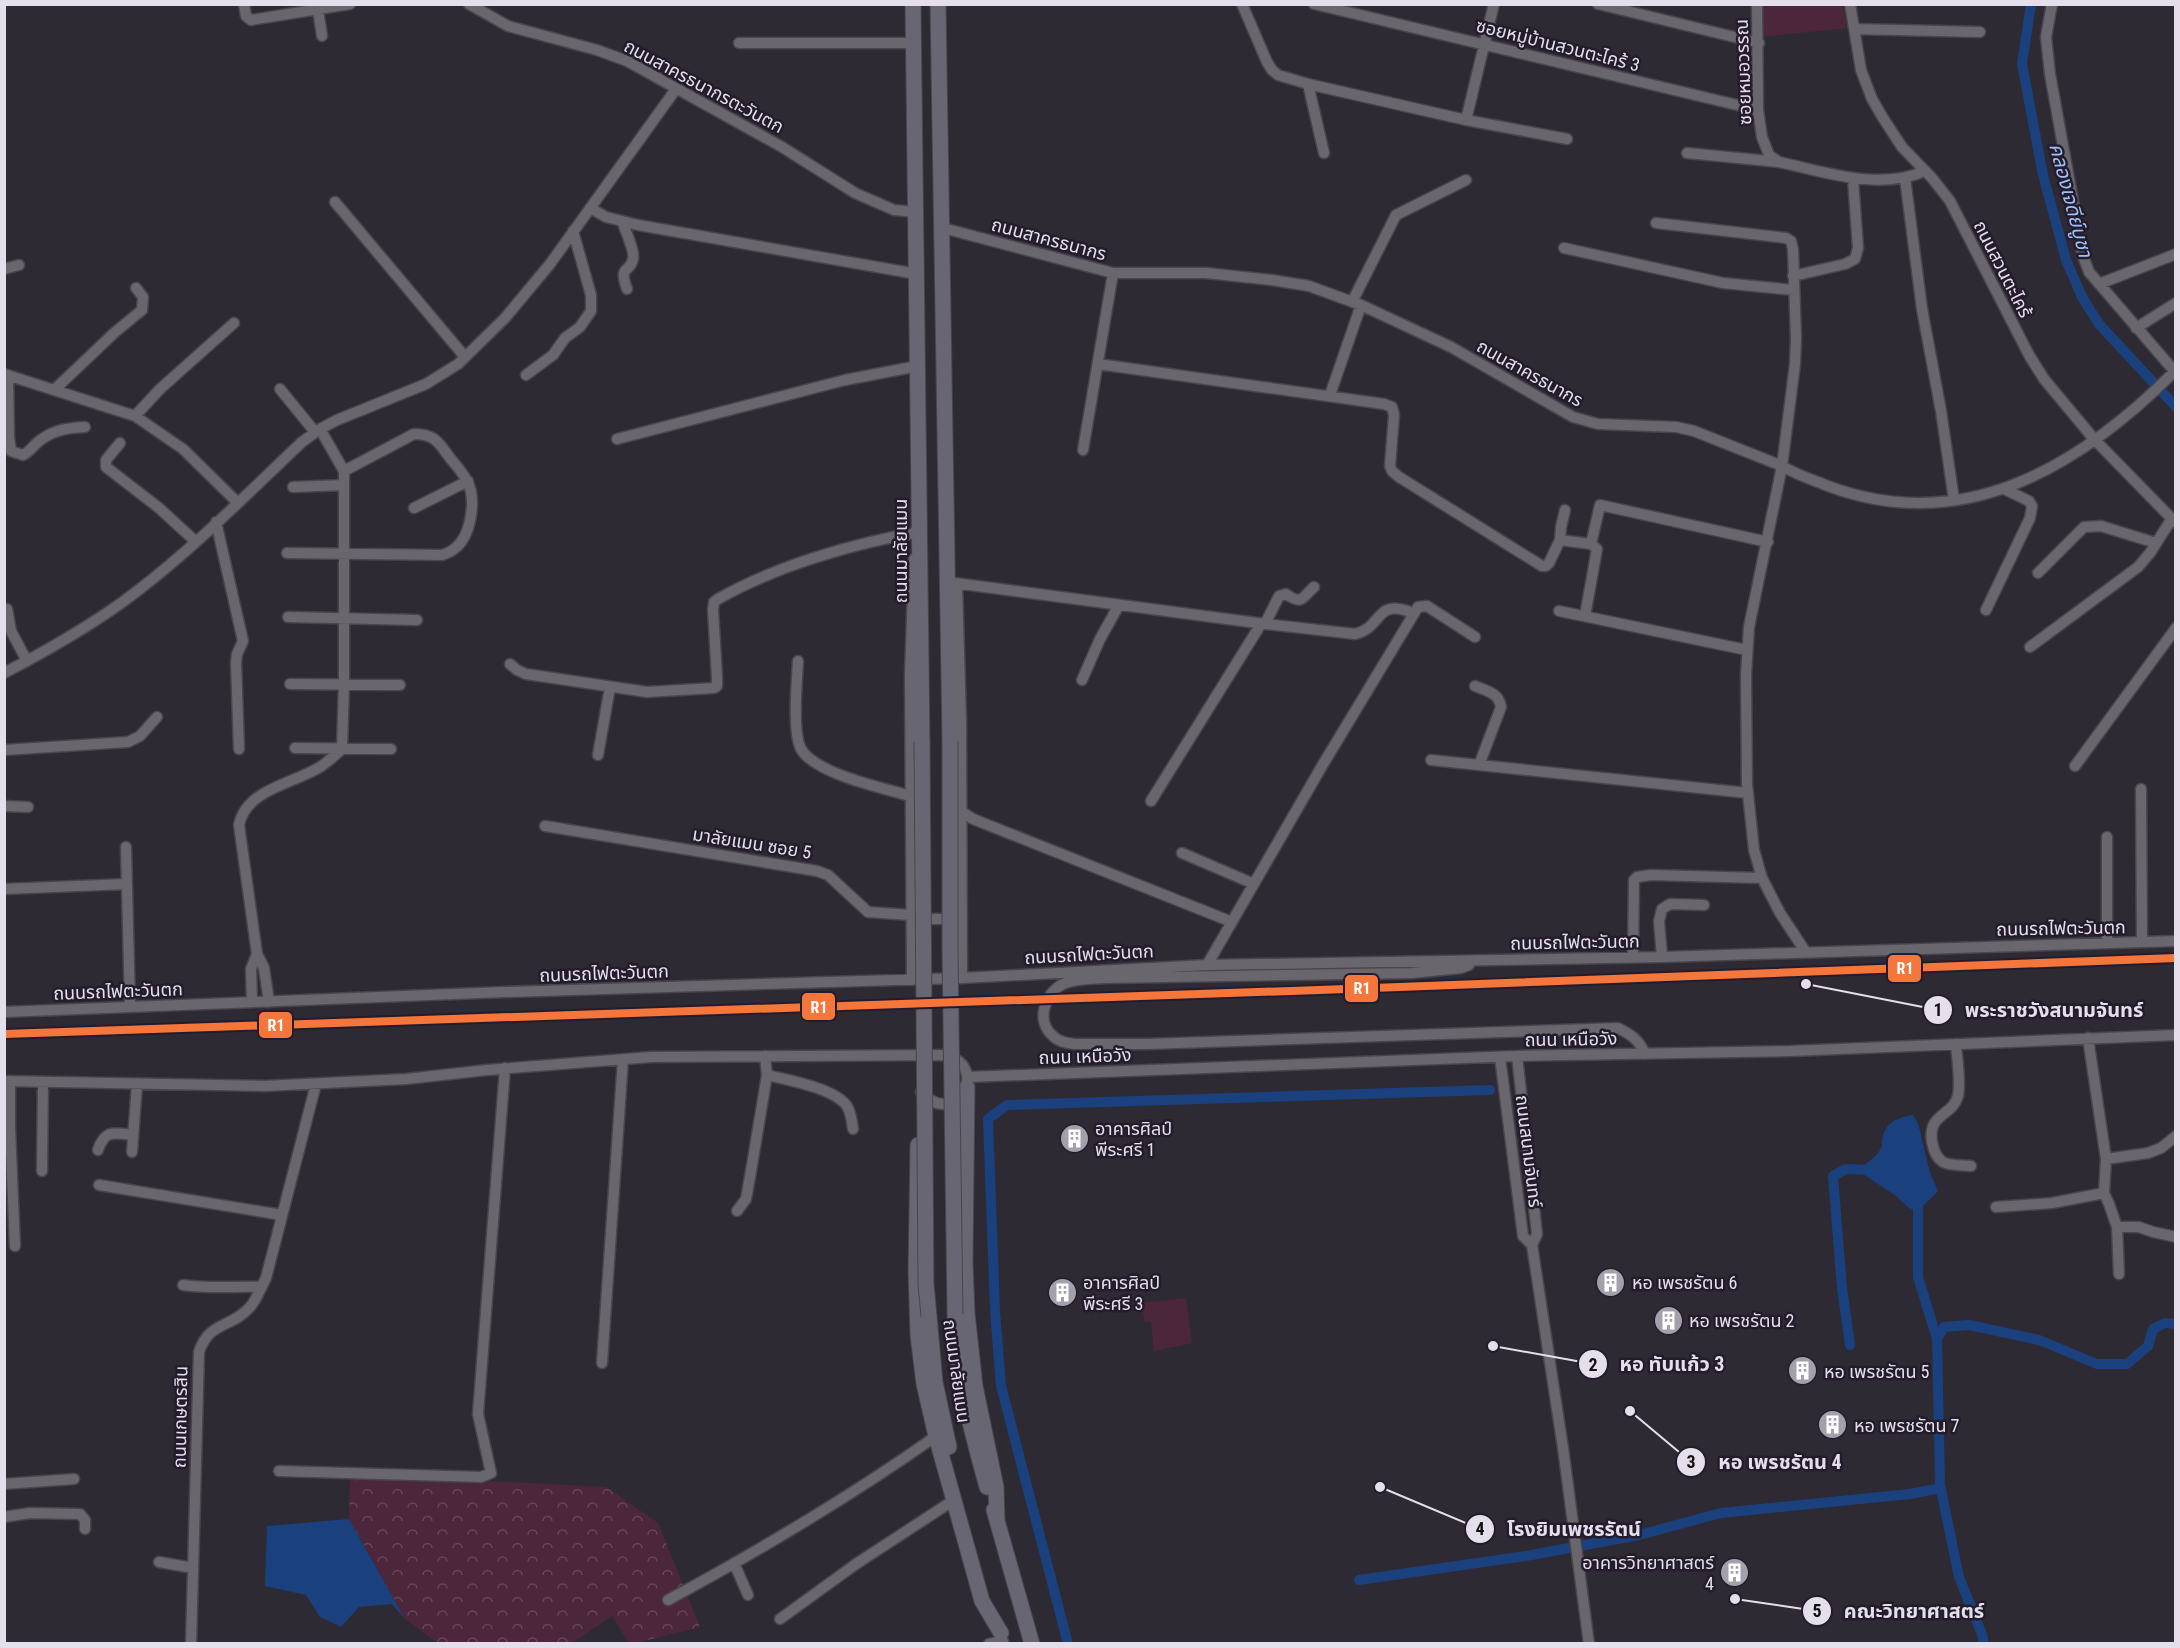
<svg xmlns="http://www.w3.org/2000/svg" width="2180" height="1648" font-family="'Roboto Condensed','Noto Sans Thai',sans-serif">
	<defs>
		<pattern id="forest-crowns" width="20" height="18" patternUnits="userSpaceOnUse" patternTransform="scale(1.5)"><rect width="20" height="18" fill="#4c273b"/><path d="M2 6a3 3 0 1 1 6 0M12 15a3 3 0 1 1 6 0" fill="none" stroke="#664658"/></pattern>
	</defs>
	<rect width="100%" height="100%" fill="#2e2a33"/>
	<path fill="#4c273b" d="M1759 5H1843L1847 28 1760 37Z
		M1186 1298 1192 1343 1154 1351 1151 1322 1144 1321 1142 1303Z"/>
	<path fill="url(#forest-crowns)" d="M350 1478 489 1481 606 1487 658 1523 700 1627 636 1643H629L612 1616 572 1643H438L405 1619 349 1519Z"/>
	<path fill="#1a417d" d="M1913 1115 1918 1123 1930 1173 1938 1191 1918 1211 1909 1208 1896 1196 1857 1170C1865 1164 1878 1157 1882 1146 1882 1144 1882 1139 1883 1136 1886 1122 1900 1117 1913 1115Z
		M349 1519 405 1619 392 1604 359 1607 341 1627 320 1617 306 1595 265 1586 267 1526Z"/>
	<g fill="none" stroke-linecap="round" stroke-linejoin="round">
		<path stroke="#1a417d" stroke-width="10" d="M2031 4 2022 64 2043 175 2066 260 2082 297 2099 324 2176 407
			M1918 1197V1277L1937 1339
			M1850 1345 1842 1288 1833 1176 1846 1169 1871 1170
			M1359 1580 1526 1556 1639 1535 1721 1513 1910 1494 1941 1488
			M1068 1644 1001 1386 995 1311 988 1119 1007 1105 1490 1090
			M1983 1644V1637L1959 1577 1940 1485 1937 1339 1944 1327 1969 1325 2039 1340 2097 1364H2127L2148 1346 2153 1329 2165 1323 2176 1324"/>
		<defs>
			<path id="minor" d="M244 4 246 16 251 20 350 4
				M469 4 508 26 597 50 627 61 782 147 855 193 894 210 916 212
				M1242 4 1267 62 1272 70 1278 75 1308 84 1466 120 1567 139
				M1314 4 1758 110
				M1598 4 1759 43
				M1757 4 1758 110 1762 137 1769 155 1779 162C1825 172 1879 191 1925 171
				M1850 4 1861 70 1872 99 1883 118 1902 147 1932 178 1950 201 2029 355 2044 379 2094 439 2176 523
				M2052 4 2046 37 2050 74 2083 256 2089 272 2176 373
				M318 10 322 36
				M1854 29 1980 32
				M739 43H914
				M1308 84 1324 153
				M1466 120 1494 4
				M1687 153 1779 162
				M1905 178 1922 309 1941 411 1954 500
				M335 202 465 357
				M590 208 606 217 638 225 917 274
				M622 221C625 230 635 251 633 259 630 274 618 264 627 289
				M1656 223 1786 238 1791 241 1793 249 1796 339 1795 364 1782 466 1749 627 1746 675 1747 784 1754 850 1762 878 1780 913 1805 951
				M943 228 1113 273H1206L1272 280 1309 286 1361 305 1451 347 1573 417 1598 424 1676 427 1694 431 1782 466C1797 475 1813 480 1828 486 1964 537 2080 466 2174 372
				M1564 248 1723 283 1794 290
				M4 269 19 265
				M1793 276 1845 264 1855 259 1858 248 1853 179
				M2099 284 2176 254
				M1352 302 1396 215 1466 180
				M2136 328 2176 303
				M1098 364 1384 404 1392 407 1394 415 1390 466 1392 471 1399 477 1542 566H1546L1549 563 1560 540 1591 544
				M4 374 135 416 183 449 238 503
				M8 375 9 438 11 451 23 455C31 451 35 443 42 439 56 429 69 428 85 427
				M526 375 553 355 565 338 580 327 591 311V295L573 231
				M280 389 315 432
				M54 390 114 333 142 310 143 297 136 288
				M1330 395 1361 305
				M135 416 160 389 234 323
				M617 439 845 380 918 366
				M120 443 106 460V467L159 508 195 541
				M1083 450 1113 273
				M293 487 344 485
				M414 508 468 481
				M216 522 243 641 237 654 236 662 239 749
				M1560 540 1561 527 1565 510
				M287 553 442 555C445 554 451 552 454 549 471 537 477 499 467 481 463 473 456 465 450 458 439 443 435 434 414 434L344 471
				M2038 573 2084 527 2101 526 2156 543
				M947 582 1265 624 1355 634C1382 628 1375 600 1408 611
				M957 584 961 721 962 978
				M7 609 11 631 27 661
				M1986 610 2030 518 2032 506 2029 501 2004 489
				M1559 611 1747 650
				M1585 616 1597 549 1591 544 1600 505 1768 542
				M288 617 417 620
				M1265 624 1279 596 1286 594C1302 605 1301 599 1314 587
				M2030 647 2138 567 2150 553 2171 520
				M798 661C797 682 792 731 801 749 815 774 884 788 910 796
				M510 664 517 670 526 674 647 692 714 688 717 686V677L713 610 714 602 718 599C776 566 854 543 920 532
				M4 673C50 649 96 623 136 592 195 547 248 493 302 442L320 429 337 420 426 384 458 364 505 318 550 264 676 89
				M1082 680 1100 639 1119 605
				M290 684 400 685
				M1475 686C1487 691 1499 693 1501 707L1479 765
				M295 748 391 749
				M4 750 128 742 140 736 157 717
				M598 755 610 687
				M1431 760 1748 793
				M2075 766 2176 628
				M2141 789 2142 942
				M1151 801 1261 624
				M4 806 28 807
				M962 812 973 819 1232 922
				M545 826 817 871 828 875 868 912 910 915
				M126 847 130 1007
				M1182 853 1254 884
				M4 889 127 884
				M918 921 921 919H946L955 924
				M2107 943V837
				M1633 957 1634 880 1637 877 1651 875 1762 878
				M1662 957 1659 921 1662 909 1670 904 1704 905
				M1207 965 1322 766 1418 607 1427 606 1475 637
				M1469 965 1461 968 1412 973 1106 978C1092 979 1076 978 1063 984 1045 993 1035 1021 1053 1036 1059 1042 1067 1043 1075 1044H1148L1618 1028C1632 1035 1639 1040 1645 1054
				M912 980 910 676 914 559
				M252 1002 251 969 257 954
				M269 1002 264 968 257 954 239 825C246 789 293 784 320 767 328 762 335 755 342 749L344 684V471L320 429
				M4 1012 504 992 962 978 1207 965 1662 957 2176 941
				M2088 1038 2106 1159 2104 1193 2109 1204 2117 1227 2119 1274
				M1956 1044C1957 1060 1961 1080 1958 1096 1954 1109 1945 1111 1937 1120 1927 1130 1932 1155 1943 1162 1950 1166 1963 1165 1971 1166
				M1500 1057 1523 1236 1532 1245 1537 1234 1517 1056
				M767 1075C788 1080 834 1088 847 1106 851 1113 852 1121 853 1129
				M968 1077 1517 1056 1790 1051 2176 1035
				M4 1081 264 1086 406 1079 487 1070 651 1057 944 1055C960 1058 969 1068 967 1084
				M10 1081V1128L15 1246
				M921 1092C932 1104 944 1108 958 1100
				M98 1150C105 1129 114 1133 133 1135
				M132 1152 137 1084
				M2106 1159 2148 1153 2161 1148 2176 1136
				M42 1171 43 1082
				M99 1185 282 1215
				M1996 1207 2052 1203 2104 1193
				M737 1211 746 1199 751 1171 767 1075 765 1056
				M2117 1227H2139L2153 1232 2176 1237
				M1532 1245 1563 1448 1589 1644
				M183 1285C209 1289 235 1286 261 1287
				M602 1363 623 1059
				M279 1471 481 1477 491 1473 478 1414 505 1068
				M4 1484 74 1479
				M4 1517 30 1513 80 1514 85 1520V1529
				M159 1562 193 1568
				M734 1563 748 1595
				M668 1600C760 1550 850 1497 936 1436
				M780 1619 856 1564 954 1500
				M191 1644 199 1352C209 1321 232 1328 250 1307 257 1299 261 1287 266 1278L316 1084
				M989 1644 1003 1641"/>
			<path id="highway" d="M913 4 922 742
				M938 4 950 741
				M967 1087 965 1262 967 1313 975 1386 996 1487 997 1520
				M918 1145 916 1271 918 1335 924 1384 936 1436 982 1601 1001 1633
				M955 1314C956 1373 971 1430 987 1487
				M929 1316 935 1382 949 1447
				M994 1510 1032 1644"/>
		</defs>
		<use href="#minor" stroke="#48454d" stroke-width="13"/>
		<use href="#highway" stroke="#48454d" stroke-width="17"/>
		<use href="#minor" stroke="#69666e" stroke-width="10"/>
		<use href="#highway" stroke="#686673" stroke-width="15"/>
		<defs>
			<path id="highway-bridge" d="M950 741V950L955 1314
				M922 742 926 1284 929 1316"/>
		</defs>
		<use href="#highway-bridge" stroke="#48454d" stroke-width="17" stroke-linecap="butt"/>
		<use href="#highway-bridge" stroke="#686673" stroke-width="15"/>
		<defs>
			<path id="rail-1" d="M4 1034 1319 990 2176 958"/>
		</defs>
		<use href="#rail-1" stroke="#241c2d" stroke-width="12"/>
		<use href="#rail-1" stroke="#f5763a" stroke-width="8"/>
	</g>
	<defs>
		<symbol id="building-disc" viewBox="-11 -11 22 22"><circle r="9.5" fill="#a4a0ab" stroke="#241c2d"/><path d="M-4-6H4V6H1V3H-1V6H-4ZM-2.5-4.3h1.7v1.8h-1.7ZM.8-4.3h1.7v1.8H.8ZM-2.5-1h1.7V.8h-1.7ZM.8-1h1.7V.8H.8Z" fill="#fff"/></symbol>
	</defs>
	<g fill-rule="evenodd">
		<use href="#building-disc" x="1058" y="1122" width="33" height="33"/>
		<use href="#building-disc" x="1594" y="1266" width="33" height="33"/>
		<use href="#building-disc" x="1046" y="1276" width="33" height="33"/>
		<use href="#building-disc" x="1652" y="1304" width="33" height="33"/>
		<use href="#building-disc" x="1786" y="1354" width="33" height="33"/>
		<use href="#building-disc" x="1816" y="1408" width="33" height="33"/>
		<use href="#building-disc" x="1718" y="1556" width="33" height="33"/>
	</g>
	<g text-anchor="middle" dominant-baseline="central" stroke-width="5" stroke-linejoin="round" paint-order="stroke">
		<g font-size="18" fill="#e4dfeb" stroke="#241c2d">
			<text transform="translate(1558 45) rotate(14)">ซอยหมู่บ้านสวนตะไคร้ 3</text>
			<text transform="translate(1743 72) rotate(-92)">ซอยหมอวรรณ</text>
			<text transform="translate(704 86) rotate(28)">ถนนสาครธนากรตะวันตก</text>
			<text transform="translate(1049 239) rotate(15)">ถนนสาครธนากร</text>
			<text transform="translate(2003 269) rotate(63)">ถนนสวนตะไคร้</text>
			<text transform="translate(1530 373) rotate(29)">ถนนสาครธนากร</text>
			<text transform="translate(900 551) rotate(-90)">ถนนมาลัยแมน</text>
			<text transform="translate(752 843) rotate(9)">มาลัยแมน ซอย 5</text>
			<text transform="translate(2061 928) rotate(-1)">ถนนรถไฟตะวันตก</text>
			<text transform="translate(1575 942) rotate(-1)">ถนนรถไฟตะวันตก</text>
			<text transform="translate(1089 954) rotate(-3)">ถนนรถไฟตะวันตก</text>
			<text transform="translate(604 973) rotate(-2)">ถนนรถไฟตะวันตก</text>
			<text transform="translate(118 991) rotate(-2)">ถนนรถไฟตะวันตก</text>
			<text transform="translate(1571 1039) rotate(-1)">ถนน เหนือวัง</text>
			<text transform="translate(1085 1056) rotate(-2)">ถนน เหนือวัง</text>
			<text transform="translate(1529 1151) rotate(83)">ถนนสนามจันทร์</text>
			<text transform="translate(957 1371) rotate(82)">ถนนมาลัยแมน</text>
			<text transform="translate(180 1417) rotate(-89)">ถนนเกษตรสิน</text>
		</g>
		<g font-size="18" fill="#e4dfeb" stroke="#241c2d" text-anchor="start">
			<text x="1095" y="1128">อาคารศิลป์<tspan x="1095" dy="21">พีระศรี 1</tspan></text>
			<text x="1083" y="1282">อาคารศิลป์<tspan x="1083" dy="21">พีระศรี 3</tspan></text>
			<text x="1632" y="1282">หอ เพรชรัตน 6</text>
			<text x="1689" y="1320">หอ เพรชรัตน 2</text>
			<text x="1824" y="1371">หอ เพรชรัตน 5</text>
			<text x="1854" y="1425">หอ เพรชรัตน 7</text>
			<text x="1714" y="1562" text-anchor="end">อาคารวิทยาศาสตร์<tspan x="1714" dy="21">4</tspan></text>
		</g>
		<g font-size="20" font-style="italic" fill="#9cc1f9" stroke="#241c2d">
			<text transform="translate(2071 200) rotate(75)">คลองเจดีย์บูชา</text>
		</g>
	</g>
	<path fill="none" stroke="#e4dfeb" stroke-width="2" d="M1806 984L1938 1010M1493 1346L1593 1364M1630 1411L1691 1462M1380 1487L1480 1529M1735 1599L1817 1611"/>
	<g fill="#e4dfeb" stroke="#241c2d" stroke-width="2">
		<circle cx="1806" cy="984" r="6"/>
		<circle cx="1493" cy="1346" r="6"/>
		<circle cx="1630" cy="1411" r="6"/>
		<circle cx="1380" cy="1487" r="6"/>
		<circle cx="1735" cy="1599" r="6"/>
		<circle cx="1938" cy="1010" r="15"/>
		<circle cx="1593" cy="1364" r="15"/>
		<circle cx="1691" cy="1462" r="15"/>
		<circle cx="1480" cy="1529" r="15"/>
		<circle cx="1817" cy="1611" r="15"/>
	</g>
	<g font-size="18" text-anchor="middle" font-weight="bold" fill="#111">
		<text x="1938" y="1016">1</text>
		<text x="1593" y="1371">2</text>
		<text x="1691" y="1468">3</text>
		<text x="1480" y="1535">4</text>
		<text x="1817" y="1617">5</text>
	</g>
	<g font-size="20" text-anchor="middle" font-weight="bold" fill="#e4dfeb" stroke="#241c2d" stroke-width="5" stroke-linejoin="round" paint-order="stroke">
		<text x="2054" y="1017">พระราชวังสนามจันทร์</text>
		<text x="1672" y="1371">หอ ทับแก้ว 3</text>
		<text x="1780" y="1469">หอ เพรชรัตน 4</text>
		<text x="1574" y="1536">โรงยิมเพชรรัตน์</text>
		<text x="1914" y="1618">คณะวิทยาศาสตร์</text>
	</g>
	<g stroke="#241c2d" stroke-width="2">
		<rect x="1887" y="954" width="35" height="29" rx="6" fill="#f5763a"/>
		<rect x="1344" y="974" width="35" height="29" rx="6" fill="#f5763a"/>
		<rect x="801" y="992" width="35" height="29" rx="6" fill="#f5763a"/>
		<rect x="258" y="1011" width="35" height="28" rx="6" fill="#f5763a"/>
	</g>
	<g font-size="16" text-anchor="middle" font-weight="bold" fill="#fff">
		<text x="1905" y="974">R1</text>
		<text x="1362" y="994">R1</text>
		<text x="819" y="1013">R1</text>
		<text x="276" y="1031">R1</text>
	</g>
	<rect width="2180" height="1648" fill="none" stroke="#e4dfeb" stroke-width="12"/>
</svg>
